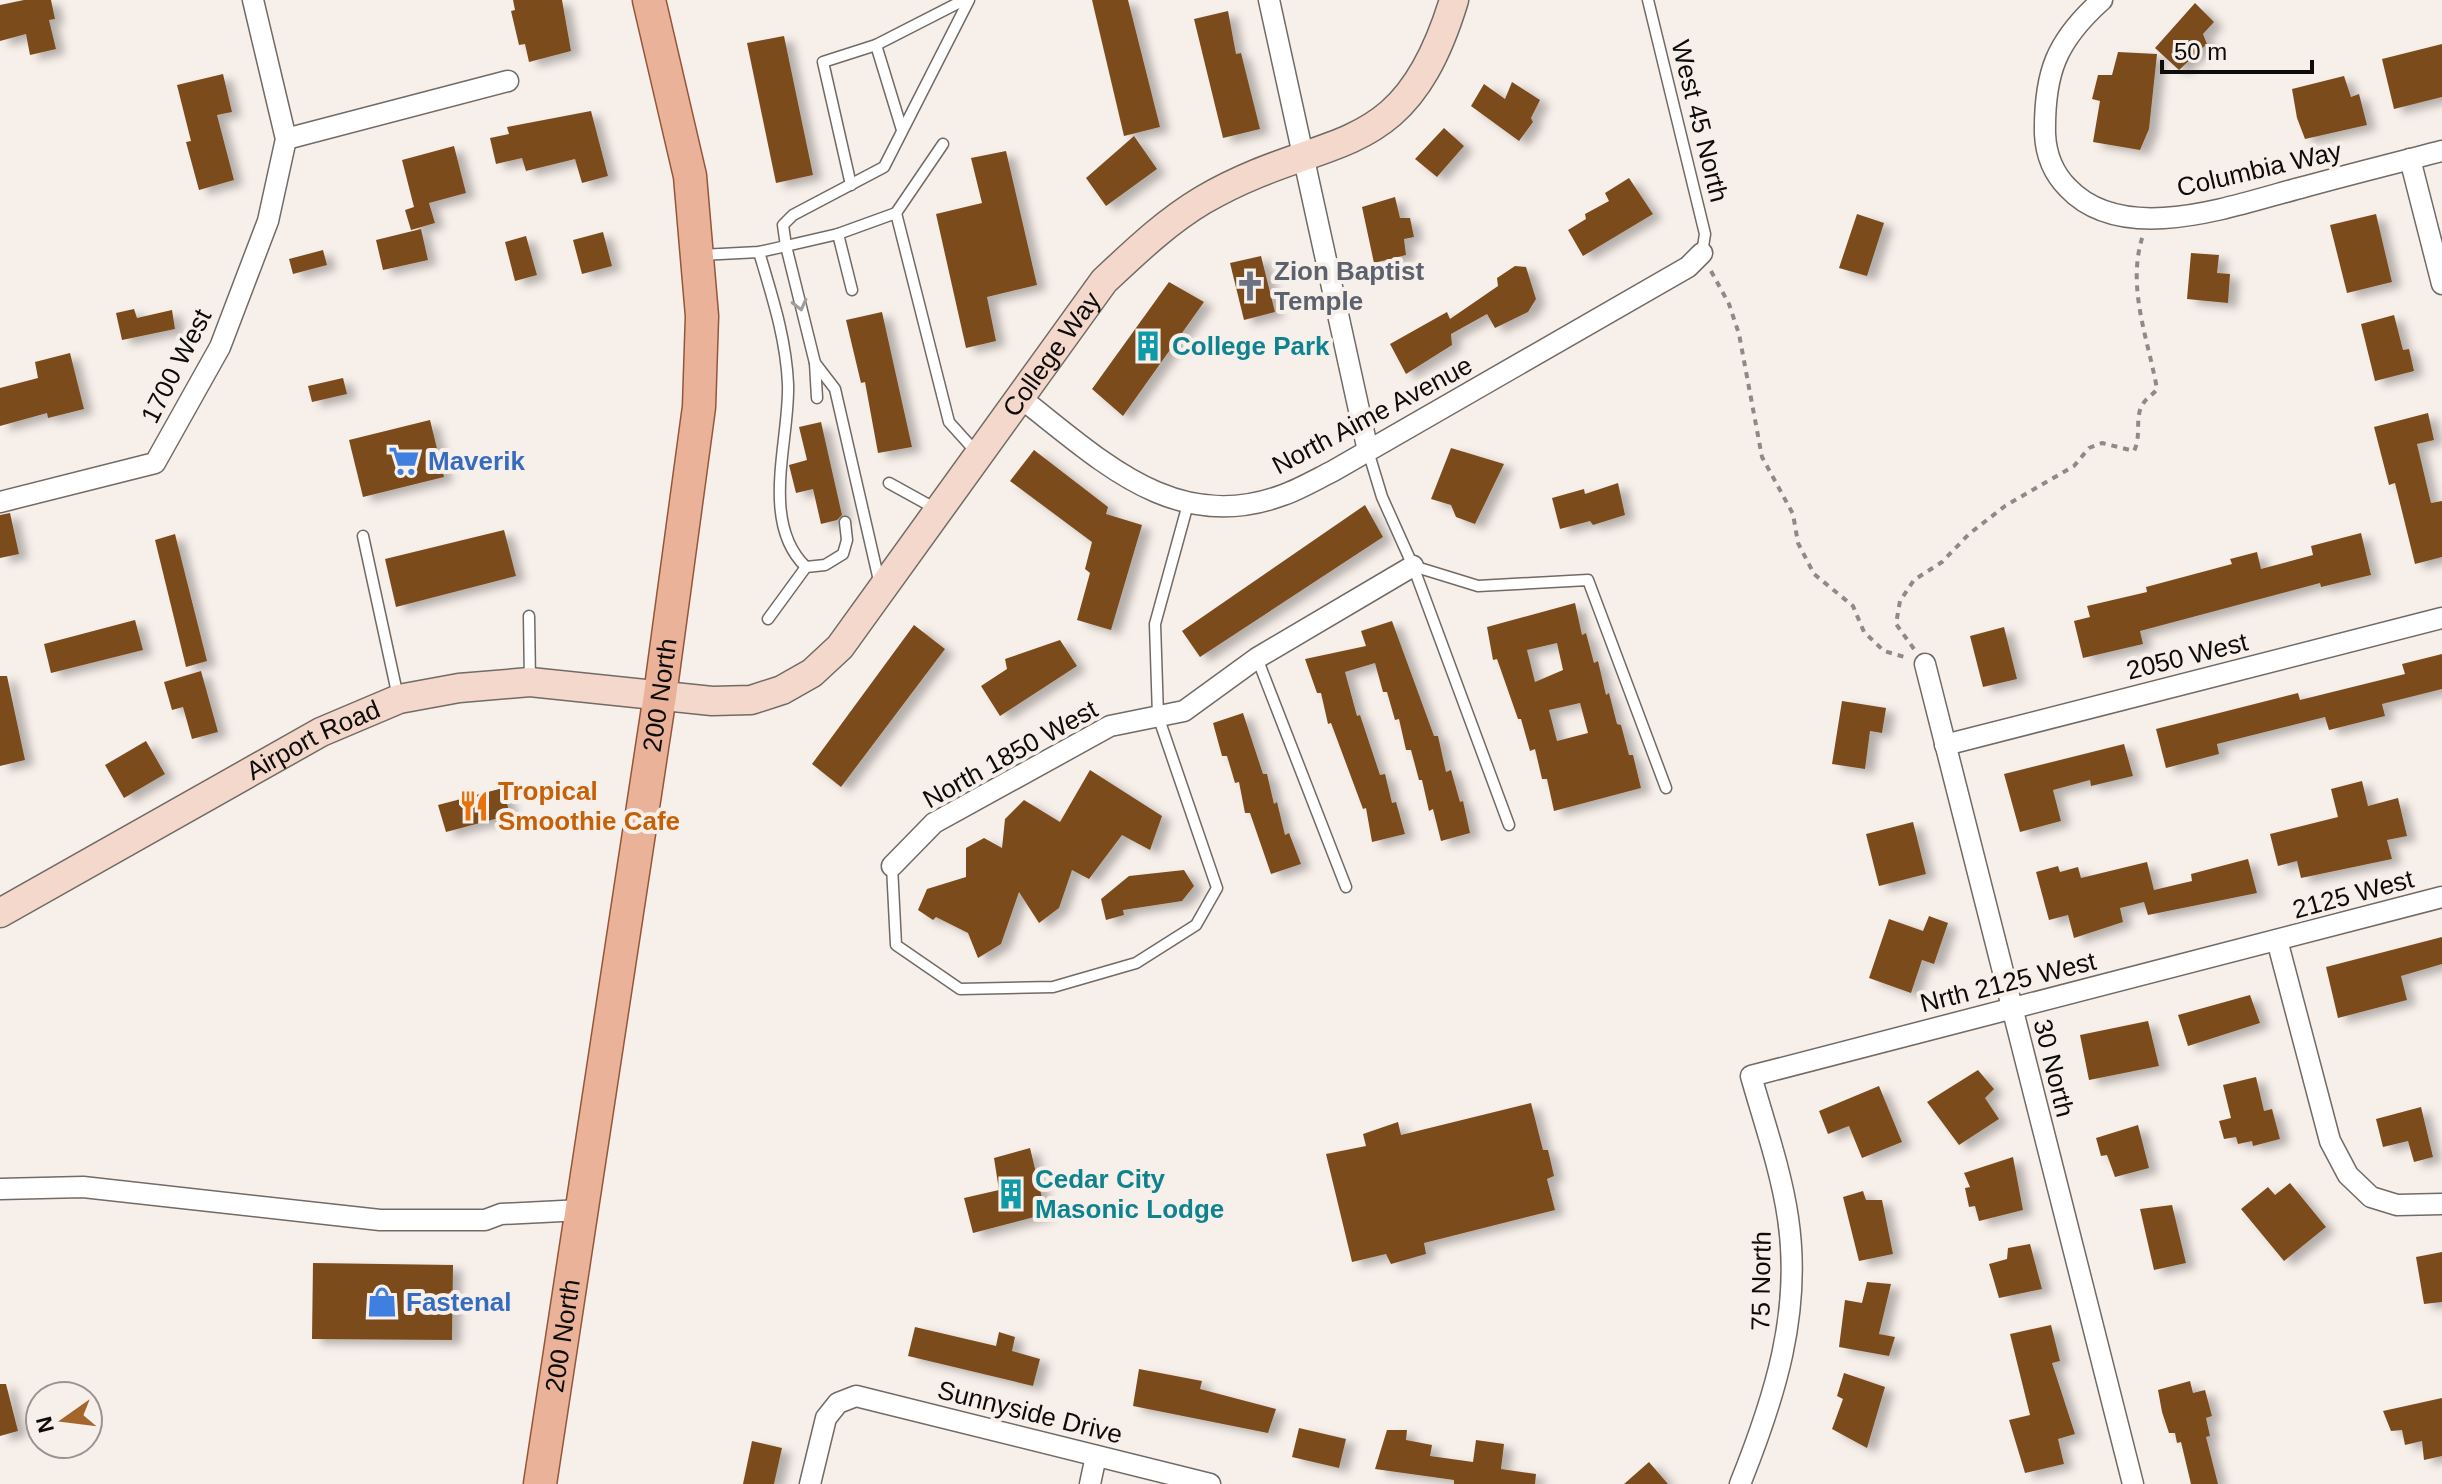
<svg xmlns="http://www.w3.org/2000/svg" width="2442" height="1484" font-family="Helvetica,sans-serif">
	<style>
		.building { fill: #7b4c1d; fill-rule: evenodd; filter: url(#shadow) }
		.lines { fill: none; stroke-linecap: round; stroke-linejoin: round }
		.lane-casing { stroke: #716a65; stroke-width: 13 }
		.street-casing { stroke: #716a65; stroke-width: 23 }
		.secondary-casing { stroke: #716a65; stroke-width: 31 }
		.primary-casing { stroke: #93563b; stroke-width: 35 }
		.path { stroke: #8f8a86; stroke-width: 4; stroke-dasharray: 6 6; stroke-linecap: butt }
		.lane { stroke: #fff; stroke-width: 10 }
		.street { stroke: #fff; stroke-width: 20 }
		.secondary { stroke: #f4d8cc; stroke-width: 28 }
		.primary { stroke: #e9b299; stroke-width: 32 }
		.oneway { stroke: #9f9e9d }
		.labels { text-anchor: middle; stroke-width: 8; stroke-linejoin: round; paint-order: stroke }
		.street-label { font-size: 26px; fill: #0e0c0a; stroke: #f7efea }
		.worship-label { font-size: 26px; font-weight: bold; fill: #5b616d; stroke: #f7efea; text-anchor: start }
		.culture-label { font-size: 26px; font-weight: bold; fill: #0d838f; stroke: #f7efea; text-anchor: start }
		.shop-label { font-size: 26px; font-weight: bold; fill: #366cbe; stroke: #f7efea; text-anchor: start }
		.food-label { font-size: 26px; font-weight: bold; fill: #c56008; stroke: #f7efea; text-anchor: start }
	</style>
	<defs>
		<filter id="shadow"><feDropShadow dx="9" dy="5" stdDeviation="4" flood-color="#0004"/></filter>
	</defs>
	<rect width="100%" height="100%" fill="#f7efea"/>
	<g class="building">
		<path d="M24 0H51L55 19 49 20 56 49 30 55 26 34 0 41V5Z"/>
		<path d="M513 0H562L571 51 529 62 525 44 519 45 511 11 515 10Z"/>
		<path d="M1092 0H1128L1160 127 1124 136Z"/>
		<path d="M2195 3 2214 22 2203 34 2207 44 2179 70 2155 48Z"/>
		<path d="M1228 11 1236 54 1241 53 1260 129 1223 138 1194 19Z"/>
		<path d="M784 36 813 175 776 183 747 43Z"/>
		<path d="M2442 44V97L2394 109 2382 59Z"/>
		<path d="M2118 52 2157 54 2149 129 2140 150 2093 142 2100 101 2092 99 2098 75H2112Z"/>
		<path d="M223 74 232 112 217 115 234 180 199 190 186 142 191 141 177 85Z"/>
		<path d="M2344 76 2351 97 2359 94 2367 125 2305 139 2297 118 2292 89Z"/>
		<path d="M1512 82 1540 100 1531 118 1533 122 1519 141 1471 106 1484 84 1505 99Z"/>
		<path d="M591 111 608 176 582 183 575 159 526 171 522 158 496 164 490 138 509 134 507 127Z"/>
		<path d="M1444 128 1464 146 1437 177 1415 159Z"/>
		<path d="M1134 136 1157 169 1106 206 1086 178Z"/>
		<path d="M454 146 466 193 429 203 435 223 411 230 405 210 414 207 402 160Z"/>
		<path d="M1006 151 1037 285 987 297 996 341 966 348 936 214 982 203 971 158Z"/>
		<path d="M1629 178 1653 214 1583 256 1568 230 1586 219 1585 214 1609 201 1605 193Z"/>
		<path d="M1395 197 1400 218H1410L1414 237 1404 239 1406 255 1374 263 1362 207Z"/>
		<path d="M1857 214 1884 223 1867 276 1839 268Z"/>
		<path d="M2376 214 2392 282 2347 293 2330 225Z"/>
		<path d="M421 229 428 260 383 270 376 240Z"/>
		<path d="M603 232 612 266 582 274 573 240Z"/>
		<path d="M526 236 537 275 515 281 505 242Z"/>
		<path d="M323 250 327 265 293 274 289 259Z"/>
		<path d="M2191 253 2219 255 2217 273 2230 274 2228 303 2187 299Z"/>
		<path d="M1261 256 1275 312 1244 320 1230 263Z"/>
		<path d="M1515 266 1526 267 1536 299 1528 312 1495 328 1487 314 1451 334 1452 345 1406 374 1390 344 1447 312 1450 319 1498 286 1497 278Z"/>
		<path d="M1169 282 1204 302 1123 416 1092 389Z"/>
		<path d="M134 309 137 318 172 310 175 329 122 340 116 313Z"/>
		<path d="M882 312 912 447 878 453 865 382 861 383 846 320Z"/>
		<path d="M2394 315 2403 350 2409 349 2414 371 2375 381 2361 324Z"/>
		<path d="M70 353 84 409 48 418 47 413 0 426V388L38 378 35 362Z"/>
		<path d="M343 378 347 394 312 402 308 386Z"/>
		<path d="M2428 413 2434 440 2417 444 2431 503 2442 501V557L2415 564 2395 483 2389 485 2374 427Z"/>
		<path d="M430 420 444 477 363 497 349 440Z"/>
		<path d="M821 422 842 515 837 520 821 524 813 489 796 493 789 465 807 460 799 427Z"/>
		<path d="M1451 448 1504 464 1475 524 1456 517 1451 505 1431 499Z"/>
		<path d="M1034 450 1108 507 1106 514 1142 525 1111 630 1077 620 1090 573 1085 569 1092 542 1010 481Z"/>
		<path d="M1618 483 1625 515 1593 525 1590 521 1560 529 1552 498 1584 489 1585 494Z"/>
		<path d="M1365 505 1383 537 1200 657 1182 631Z"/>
		<path d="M10 513 19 554 0 558V515Z"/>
		<path d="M504 530 516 576 396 607 385 559Z"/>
		<path d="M2361 533 2371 575 2321 587 2320 583 2140 631 2143 644 2083 658 2074 621 2090 617 2087 606 2147 592 2146 587 2232 564 2230 559 2257 552 2261 569 2313 555 2311 546Z"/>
		<path d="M175 534 207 661 186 667 155 540Z"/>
		<path d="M1575 603 1582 635 1586 633 1594 663 1598 661 1606 695 1609 693 1617 724 1621 725 1629 755H1633L1641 788 1554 811 1547 779H1542L1535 749 1530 751 1521 719H1518L1497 659 1493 660 1487 627ZM1557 643 1563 670 1535 682 1527 650ZM1580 703 1588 733 1557 741 1549 710Z"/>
		<path d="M135 620 143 650 51 673 44 644Z"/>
		<path d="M1392 621 1434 736H1438L1446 772 1451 770 1460 802 1463 801 1470 833 1441 841 1433 809 1429 811 1422 780H1419L1411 750H1406L1399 719 1395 720 1387 692H1383L1375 663 1345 672 1357 716 1360 715 1380 775 1385 774 1392 803 1396 802 1405 834 1372 842 1366 808 1363 809 1331 723 1328 724 1321 693H1317L1305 659 1366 646 1361 631Z"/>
		<path d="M914 625 945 649 841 787 812 764Z"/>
		<path d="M2004 627 2017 679 1983 687 1970 636Z"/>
		<path d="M1060 640 1077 666 1000 716 981 686 1007 669 1005 659Z"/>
		<path d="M2442 654V689L2382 704 2385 716 2329 730 2325 717 2217 744 2219 754 2166 768 2156 729 2298 693 2300 700 2405 674 2402 664Z"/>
		<path d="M201 671 218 732 192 739 183 707 172 710 164 682Z"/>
		<path d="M0 676H7L25 760 0 766Z"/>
		<path d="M1842 701 1886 708 1882 733 1870 731 1865 769 1832 764Z"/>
		<path d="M1243 713 1263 774H1267L1274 804 1277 802 1285 835 1289 833 1301 864 1271 874 1250 813H1245L1239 782 1235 783 1227 756H1222L1213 723Z"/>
		<path d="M146 741 165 774 124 798 105 765Z"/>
		<path d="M2124 744 2133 776 2091 786 2090 780 2053 790 2061 821 2020 832 2004 774Z"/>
		<path d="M1090 770 1162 816 1150 850 1122 835 1089 879 1072 870 1059 908 1039 923 1019 892 1001 944 978 958 968 933 936 917 933 920 918 910 927 889 966 877V848L984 838 1002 848 1005 819 1024 800 1060 822Z"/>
		<path d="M2362 781 2368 806 2398 798 2407 836 2387 840 2392 859 2301 878 2297 861 2278 866 2270 834 2338 817 2331 789Z"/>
		<path d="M503 788 510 815 446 832 438 805Z"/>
		<path d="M1913 822 1926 874 1879 886 1866 834Z"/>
		<path d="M2248 859 2257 893 2148 915 2144 902 2120 908 2123 922 2074 938 2068 915 2049 920 2036 872 2058 866 2060 872 2078 867 2081 878 2147 862 2154 890 2192 881 2191 874Z"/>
		<path d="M1184 870 1194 886 1182 901 1123 910 1124 915 1106 920 1101 899 1129 876Z"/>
		<path d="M1929 916 1948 923 1934 964 1922 960 1911 993 1869 978 1889 919 1923 931Z"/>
		<path d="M2442 937V964L2401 976 2407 1000 2338 1018 2326 967Z"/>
		<path d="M2250 995 2260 1023 2188 1046 2178 1015Z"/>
		<path d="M2148 1021 2159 1066 2089 1080 2080 1035Z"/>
		<path d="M1978 1070 1994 1089 1985 1098 1999 1119 1959 1145 1927 1102Z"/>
		<path d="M2256 1077 2264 1111 2272 1109 2280 1139 2253 1146 2252 1141 2238 1144 2236 1137 2224 1139 2219 1121 2231 1118 2223 1085Z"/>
		<path d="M1879 1086 1902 1142 1862 1158 1849 1126 1828 1134 1819 1111Z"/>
		<path d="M1531 1103 1543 1150H1548L1554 1176 1547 1179 1555 1210 1424 1243 1426 1254 1391 1264 1386 1254 1352 1262 1326 1154 1366 1146 1363 1134 1398 1122 1401 1135Z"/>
		<path d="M2421 1107 2433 1157 2414 1162 2408 1141 2383 1147 2376 1119Z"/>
		<path d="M2138 1125 2149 1168 2115 1177 2107 1155 2101 1156 2096 1138Z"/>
		<path d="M1030 1148 1046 1214 973 1233 964 1198 999 1190 994 1158Z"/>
		<path d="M2013 1157 2023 1210 1979 1221 1975 1206 1969 1207 1965 1188 1970 1187 1964 1173Z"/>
		<path d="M2290 1183 2326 1227 2284 1261 2241 1209 2268 1187 2275 1195Z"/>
		<path d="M1863 1191 1866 1200H1882L1893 1254 1859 1261 1843 1197Z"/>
		<path d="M2172 1205 2186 1263 2154 1270 2140 1209Z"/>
		<path d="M2030 1244 2042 1289 1999 1298 1989 1264 2007 1259 2008 1248Z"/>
		<path d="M2442 1252V1302L2424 1304 2416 1257Z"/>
		<path d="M313 1263 453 1265 452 1340 312 1339Z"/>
		<path d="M1867 1282 1891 1284 1879 1334 1895 1337 1889 1356 1839 1347 1845 1300 1862 1303Z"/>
		<path d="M2051 1325 2060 1361 2052 1363 2075 1434 2058 1439 2064 1464 2025 1473 2009 1420 2030 1415 2010 1334Z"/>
		<path d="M915 1327 996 1346 999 1332 1015 1337 1012 1351 1040 1359 1033 1386 908 1356Z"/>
		<path d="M1139 1369 1202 1381 1200 1389 1276 1409 1268 1433 1133 1406Z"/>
		<path d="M1844 1373 1885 1387 1867 1448 1832 1429 1843 1399 1837 1396Z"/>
		<path d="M2190 1381 2193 1393 2205 1390 2212 1416 2206 1418 2210 1436 2206 1437 2218 1484H2191L2181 1442 2177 1443 2175 1433H2169L2162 1412 2158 1390Z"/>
		<path d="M0 1384H6L18 1431 0 1436Z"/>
		<path d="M2442 1398V1456L2424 1460 2422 1441 2405 1445 2402 1430 2391 1431 2383 1411Z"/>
		<path d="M1299 1428 1346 1439 1339 1468 1292 1457Z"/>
		<path d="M1387 1430H1407L1406 1440 1432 1445 1430 1456 1473 1462 1476 1440 1504 1444 1501 1469 1536 1474 1535 1484H1454V1480L1375 1469Z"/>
		<path d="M752 1441 782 1448 774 1484H743Z"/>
		<path d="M1649 1462 1668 1484H1624Z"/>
	</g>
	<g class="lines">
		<g class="lane-casing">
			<g id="lane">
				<path d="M1648 0 1705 234 1702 253"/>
				<path d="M876 45 902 130"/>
				<path d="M851 185 823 62 876 45 964 0"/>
				<path d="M896 213 943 144"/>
				<path d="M759 252C772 296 786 338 788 384 790 440 759 522 806 567"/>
				<path d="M701 255 759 252 786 246 783 225 793 215 884 167 969 0"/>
				<path d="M852 290 838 234 896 213 949 422 976 452"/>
				<path d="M815 363 835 389 880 585"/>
				<path d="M817 398 815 363 786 246 838 234"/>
				<path d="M1368 451 1382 497 1413 566 1509 825"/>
				<path d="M889 483 936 509"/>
				<path d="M363 536 398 697"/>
				<path d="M1413 566 1478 586 1588 580 1666 788"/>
				<path d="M529 616 530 682"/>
				<path d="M768 619 806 567 825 565 843 554 847 540 845 522"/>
				<path d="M1257 658 1346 887"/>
				<path d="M892 866 896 945 960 989 1053 987 1136 963 1196 925 1217 888 1158 716 1155 624 1188 504"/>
			</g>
		</g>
		<g class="street-casing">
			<g id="street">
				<path d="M1269 0 1368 451"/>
				<path d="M2102 0C2056 41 2044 73 2045 134 2046 155 2054 174 2068 188 2124 247 2234 205 2300 188 2347 175 2395 163 2442 151"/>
				<path d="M286 139 508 81"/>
				<path d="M2410 159 2442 284"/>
				<path d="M1018 396C1099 458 1173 536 1283 495 1300 489 1317 479 1333 471L1688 267 1702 253"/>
				<path d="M0 502 155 463 220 347 268 221 286 139 253 0"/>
				<path d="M1925 664 2133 1484"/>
				<path d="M1945 745 2442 618"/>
				<path d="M892 866 934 823 1110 726 1184 711 1257 658 1413 566"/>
				<path d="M2277 940 2330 1141 2348 1175 2371 1197 2397 1205 2442 1204"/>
				<path d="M0 1189 83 1187 380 1220H485L501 1214 582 1210"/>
				<path d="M810 1484 826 1418 838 1403 856 1396 1210 1484"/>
				<path d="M1090 1484 1096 1456"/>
				<path d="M1740 1484C1775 1397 1802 1312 1788 1218 1781 1170 1764 1122 1751 1076L2442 897"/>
			</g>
		</g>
		<g class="secondary-casing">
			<g id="secondary">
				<path id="s1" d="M0 913 321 732 399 699 459 688 530 682 712 701 751 700 782 690 812 673 840 647 1104 281C1135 252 1166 222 1203 200 1327 128 1403 168 1454 0"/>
			</g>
		</g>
		<g class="primary-casing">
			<g id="primary">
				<path id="s2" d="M540 1484 660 695 699 407 702 316 690 176 649 0"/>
			</g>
		</g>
		<g class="path">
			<path d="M1711 271 1729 304 1739 334 1762 457 1793 514 1798 543 1814 574 1853 606 1864 632 1884 651 1908 658"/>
			<path d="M1914 649 1896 624 1900 601 1914 580 1942 562 1969 534 2005 506 2074 466 2089 448 2102 443 2134 451C2142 435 2134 417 2143 404 2146 398 2153 395 2157 389 2148 338 2126 287 2143 235"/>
		</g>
		<use href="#lane" class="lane"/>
		<use href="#street" class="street"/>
		<use href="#secondary" class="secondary"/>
		<use href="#primary" class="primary"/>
	</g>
	<defs><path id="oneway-chevron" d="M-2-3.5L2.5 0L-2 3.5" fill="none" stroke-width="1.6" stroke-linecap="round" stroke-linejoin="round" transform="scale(2)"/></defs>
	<use class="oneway" href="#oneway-chevron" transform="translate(800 305) rotate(76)"/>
	<defs>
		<g id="church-bare" transform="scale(2.4)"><path d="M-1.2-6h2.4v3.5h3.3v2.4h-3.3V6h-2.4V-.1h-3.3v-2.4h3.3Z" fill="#6b7280" stroke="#f7efea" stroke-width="2.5" paint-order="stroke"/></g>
		<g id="building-bare" transform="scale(2.4)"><path d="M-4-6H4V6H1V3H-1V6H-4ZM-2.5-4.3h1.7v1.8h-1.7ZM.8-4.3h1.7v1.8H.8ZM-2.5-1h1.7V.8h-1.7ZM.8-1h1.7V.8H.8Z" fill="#0f9aa8" stroke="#f7efea" stroke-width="2.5" paint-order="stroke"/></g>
		<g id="supermarket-bare" transform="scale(2.4)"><path d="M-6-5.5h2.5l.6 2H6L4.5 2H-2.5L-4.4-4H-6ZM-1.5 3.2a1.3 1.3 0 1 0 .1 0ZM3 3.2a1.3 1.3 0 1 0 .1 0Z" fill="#3f7fe0" stroke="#f7efea" stroke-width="2.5" paint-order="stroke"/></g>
		<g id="restaurant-bare" transform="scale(2.4)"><path d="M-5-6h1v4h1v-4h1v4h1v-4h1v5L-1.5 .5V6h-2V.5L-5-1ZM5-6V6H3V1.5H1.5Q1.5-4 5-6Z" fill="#e8710a" stroke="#f7efea" stroke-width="2.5" paint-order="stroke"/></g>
		<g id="shop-bare" transform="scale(2.4)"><path d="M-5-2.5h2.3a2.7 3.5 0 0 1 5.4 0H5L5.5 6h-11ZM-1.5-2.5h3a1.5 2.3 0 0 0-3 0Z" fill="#3f7fe0" stroke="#f7efea" stroke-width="2.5" paint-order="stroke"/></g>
	</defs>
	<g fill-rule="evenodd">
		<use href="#church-bare" x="1250" y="286"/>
		<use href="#building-bare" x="1148" y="346"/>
		<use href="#supermarket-bare" x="404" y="461"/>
		<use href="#restaurant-bare" x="474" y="806"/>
		<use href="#building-bare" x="1011" y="1194"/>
		<use href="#shop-bare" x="382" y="1302"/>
	</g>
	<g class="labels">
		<g class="street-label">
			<text transform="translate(1700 121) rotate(76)" y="9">West 45 North</text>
			<text transform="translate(2259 169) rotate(-13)" y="9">Columbia Way</text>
			<text dy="9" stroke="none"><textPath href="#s1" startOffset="1274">College Way</textPath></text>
			<text transform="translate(176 366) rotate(-63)" y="9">1700 West</text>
			<text transform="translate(1372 415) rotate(-28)" y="9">North Aime Avenue</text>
			<text transform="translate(2187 656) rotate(-14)" y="9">2050 West</text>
			<text dy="9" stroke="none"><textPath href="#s2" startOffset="798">200 North</textPath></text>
			<text dy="9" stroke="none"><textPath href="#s1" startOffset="358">Airport Road</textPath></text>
			<text transform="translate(1010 754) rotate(-29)" y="9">North 1850 West</text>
			<text transform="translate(2353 894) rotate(-15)" y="9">2125 West</text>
			<text transform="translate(2008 982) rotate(-14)" y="9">Nrth 2125 West</text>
			<text transform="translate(2054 1068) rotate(76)" y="9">30 North</text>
			<text transform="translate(1761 1281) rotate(-89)" y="9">75 North</text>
			<text dy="9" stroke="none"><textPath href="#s2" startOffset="150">200 North</textPath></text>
			<text transform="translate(1030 1412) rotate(14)" y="9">Sunnyside Drive</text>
		</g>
		<g class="worship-label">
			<text x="1274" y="280">Zion Baptist<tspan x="1274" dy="30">Temple</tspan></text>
		</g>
		<g class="culture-label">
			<text x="1172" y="355">College Park</text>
			<text x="1035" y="1188">Cedar City<tspan x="1035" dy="30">Masonic Lodge</tspan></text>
		</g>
		<g class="shop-label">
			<text x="428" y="470">Maverik</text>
			<text x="406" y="1311">Fastenal</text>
		</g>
		<g class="food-label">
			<text x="498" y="800">Tropical<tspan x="498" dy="30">Smoothie Cafe</tspan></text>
		</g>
	</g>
	<g transform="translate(64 1420) rotate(256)"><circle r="38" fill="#f7efea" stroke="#9a9490" stroke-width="2"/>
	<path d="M0-6L14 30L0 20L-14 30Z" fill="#a4662b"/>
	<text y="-12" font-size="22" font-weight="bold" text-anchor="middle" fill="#0e0c0a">N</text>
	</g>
	<path d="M2162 60v12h150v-12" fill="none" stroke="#0e0c0a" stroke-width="4"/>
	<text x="2174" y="60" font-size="24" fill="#0e0c0a" stroke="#f7efea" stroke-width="6" paint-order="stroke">50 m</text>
</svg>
